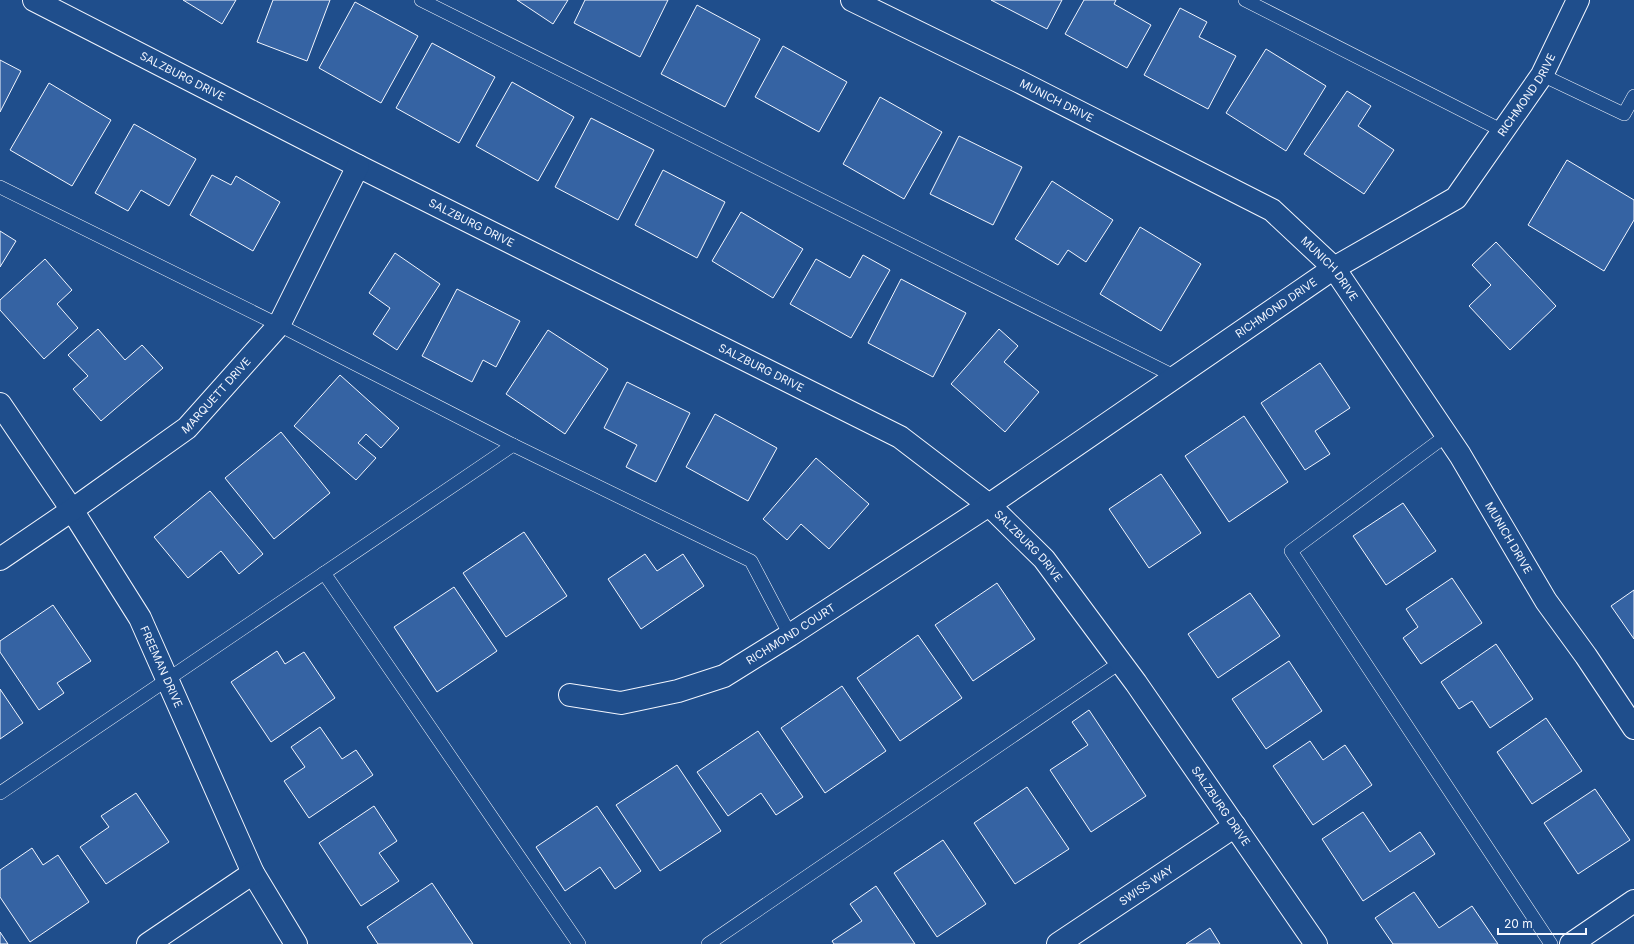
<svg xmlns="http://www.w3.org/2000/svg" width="1634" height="944" font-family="Inter,sans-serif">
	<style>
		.building { fill: #3563a3; stroke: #f2f6ff }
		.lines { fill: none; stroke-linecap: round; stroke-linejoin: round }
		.lane-casing { stroke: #f2f6ff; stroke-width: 14 }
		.street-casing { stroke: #f2f6ff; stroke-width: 24 }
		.lane { stroke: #1f4e8c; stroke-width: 13 }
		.street { stroke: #1f4e8c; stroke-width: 22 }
		.labels { text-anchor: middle; stroke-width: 3; stroke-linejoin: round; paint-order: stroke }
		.street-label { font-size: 11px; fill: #f2f6ff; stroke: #1f4e8c }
	</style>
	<rect width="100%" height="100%" fill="#1f4e8c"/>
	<g class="building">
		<path d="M183 0H236L222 24Z"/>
		<path d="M273 0H330L307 61 257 42Z"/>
		<path d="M517 0H568L553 24Z"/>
		<path d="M585 0H668L640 57 574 23Z"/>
		<path d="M991 0H1062L1047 29Z"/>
		<path d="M1084 0H1116L1114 4 1151 25 1127 68 1065 34Z"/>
		<path d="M355 2 418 36 381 103 319 68Z"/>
		<path d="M697 5 760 39 725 107 661 74Z"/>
		<path d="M1180 8 1207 22 1199 37 1236 56 1208 109 1144 75Z"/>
		<path d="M432 43 495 77 459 143 396 108Z"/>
		<path d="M783 46 847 82 819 132 755 97Z"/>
		<path d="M1266 49 1326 86 1286 151 1226 113Z"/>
		<path d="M0 60 21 71 0 112Z"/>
		<path d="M512 82 574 117 538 181 476 146Z"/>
		<path d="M49 83 111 120 72 186 10 150Z"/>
		<path d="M1347 91 1371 106 1358 126 1394 150 1364 194 1304 154Z"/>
		<path d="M880 97 942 132 904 199 843 164Z"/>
		<path d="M591 118 654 150 618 220 555 187Z"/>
		<path d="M134 124 196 159 169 206 141 190 128 211 95 193Z"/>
		<path d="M959 136 1022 167 993 225 930 194Z"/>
		<path d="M1567 160 1634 200V220L1604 271 1528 225Z"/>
		<path d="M663 170 725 202 697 258 635 225Z"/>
		<path d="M212 175 231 185 236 176 280 202 253 251 190 215Z"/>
		<path d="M1052 181 1113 220 1086 262 1068 250 1058 265 1015 239Z"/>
		<path d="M741 212 803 249 773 298 712 261Z"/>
		<path d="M1140 227 1201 264 1161 331 1100 294Z"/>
		<path d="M0 231 16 241 0 267Z"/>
		<path d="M1496 242 1556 306 1510 350 1469 306 1491 285 1472 265Z"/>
		<path d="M395 253 440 284 397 350 373 334 390 308 369 293Z"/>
		<path d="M863 255 890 270 851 338 790 304 816 259 850 278Z"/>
		<path d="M45 259 72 290 57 304 78 328 44 359 0 310V300Z"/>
		<path d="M901 279 966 313 933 377 868 343Z"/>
		<path d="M457 289 520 321 496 367 483 360 472 382 422 356Z"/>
		<path d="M98 329 125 360 142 345 163 368 101 421 73 389 88 376 68 355Z"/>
		<path d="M999 329 1018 346 1004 362 1039 392 1005 432 951 384Z"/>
		<path d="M548 330 608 369 565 434 506 394Z"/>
		<path d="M1320 363 1350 408 1315 431 1330 454 1305 470 1261 403Z"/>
		<path d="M340 375 399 428 381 448 366 434 358 443 376 458 356 480 294 426Z"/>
		<path d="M627 382 690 413 656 482 626 467 637 445 604 428Z"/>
		<path d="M715 414 777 448 748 501 686 467Z"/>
		<path d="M1244 416 1288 482 1229 522 1185 456Z"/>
		<path d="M281 432 330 493 274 539 225 478Z"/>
		<path d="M816 458 869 504 829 549 801 524 787 540 763 519Z"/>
		<path d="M1161 474 1201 533 1149 568 1109 509Z"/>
		<path d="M210 491 263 554 239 574 221 551 188 578 154 537Z"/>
		<path d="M1403 503 1436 551 1386 585 1353 536Z"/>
		<path d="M524 532 567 596 506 637 463 573Z"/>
		<path d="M645 554 657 571 683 554 704 586 641 629 608 579Z"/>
		<path d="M1452 578 1482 623 1421 664 1403 638 1418 627 1406 609Z"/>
		<path d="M997 583 1035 639 973 681 935 625Z"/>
		<path d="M454 587 497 651 437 692 394 627Z"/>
		<path d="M1634 590V639L1611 606Z"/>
		<path d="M1250 593 1280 636 1218 678 1188 634Z"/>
		<path d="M53 605 91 661 57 683 64 693 39 710 0 652V641Z"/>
		<path d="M918 635 962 698 900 741 857 678Z"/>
		<path d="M1496 644 1533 699 1490 728 1472 701 1459 709 1441 682Z"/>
		<path d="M277 651 285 664 304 652 335 698 271 742 231 682Z"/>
		<path d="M1289 661 1322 711 1266 749 1232 699Z"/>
		<path d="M842 686 886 751 825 793 781 728Z"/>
		<path d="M0 689 23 723 0 739Z"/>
		<path d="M1089 710 1146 796 1091 832 1050 770 1088 745 1072 722Z"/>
		<path d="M1546 718 1582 771 1532 804 1497 752Z"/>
		<path d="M320 727 342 759 356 750 373 775 309 818 284 781 305 767 291 747Z"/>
		<path d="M758 731 803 797 776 815 761 793 728 816 697 772Z"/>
		<path d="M1310 741 1323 760 1345 745 1372 785 1313 825 1273 766Z"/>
		<path d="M677 765 721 831 660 871 616 805Z"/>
		<path d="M1027 787 1069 849 1015 884 974 823Z"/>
		<path d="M1595 789 1630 840 1578 874 1544 823Z"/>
		<path d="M136 793 169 842 106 884 80 847 109 827 101 816Z"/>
		<path d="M374 806 397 841 379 853 399 881 361 906 319 843Z"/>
		<path d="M597 806 641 871 615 889 600 867 565 891 536 847Z"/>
		<path d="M1363 812 1390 852 1420 832 1435 854 1363 901 1322 839Z"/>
		<path d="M943 840 986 904 937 937 894 873Z"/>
		<path d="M32 848 43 865 58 855 89 902 30 942 0 897V870Z"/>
		<path d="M432 883 473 944H378L367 927Z"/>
		<path d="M876 886 915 944H834L832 941 862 921 850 904Z"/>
		<path d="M1414 892 1439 928 1472 906 1498 944H1393L1375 918Z"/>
		<path d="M1210 928 1220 944H1186Z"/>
		<path d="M0 932 8 944H0Z"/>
	</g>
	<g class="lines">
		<g class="lane-casing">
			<g id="lane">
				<path d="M421 0 1176 377"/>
				<path d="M1245 0 1503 131"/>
				<path d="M1542 75 1624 114 1634 96"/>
				<path d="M0 187 279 325 513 445 751 561 790 635"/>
				<path d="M1447 435 1291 551 1551 944"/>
				<path d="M324 573 579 944"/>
				<path d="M0 793 513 445"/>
				<path d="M708 944 1121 662"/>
			</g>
		</g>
		<g class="street-casing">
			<g id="street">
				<path id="s1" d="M34 0 358 166 900 437 989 505 1044 559 1136 683 1316 944"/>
				<path id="s2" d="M852 0 1018 81 1272 210 1334 268 1460 455 1546 601 1586 656 1634 728"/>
				<path id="s3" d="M0 404 72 510 140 618 253 873 296 944"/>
				<path id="s4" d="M0 559 72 510 187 428 279 325 358 166"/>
				<path id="s5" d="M570 695 621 703 678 691 724 676 790 635 989 505 1334 268 1456 198 1542 75 1578 0"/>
				<path d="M148 944 253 873"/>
				<path id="s6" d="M1058 944 1235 826"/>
				<path d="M1571 944 1634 901"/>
			</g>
		</g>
		<use href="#lane" class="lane"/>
		<use href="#street" class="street"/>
	</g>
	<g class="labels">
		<g class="street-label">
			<text dy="4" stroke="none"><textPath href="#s1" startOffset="167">SALZBURG DRIVE</textPath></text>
			<text dy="4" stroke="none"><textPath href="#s5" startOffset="1158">RICHMOND DRIVE</textPath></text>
			<text dy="4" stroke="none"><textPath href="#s2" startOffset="228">MUNICH DRIVE</textPath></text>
			<text dy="4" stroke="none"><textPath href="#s1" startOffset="491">SALZBURG DRIVE</textPath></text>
			<text dy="4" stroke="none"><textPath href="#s2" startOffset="552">MUNICH DRIVE</textPath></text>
			<text dy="4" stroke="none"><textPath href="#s5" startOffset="822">RICHMOND DRIVE</textPath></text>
			<text dy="4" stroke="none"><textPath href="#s1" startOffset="815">SALZBURG DRIVE</textPath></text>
			<text dy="4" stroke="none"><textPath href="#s4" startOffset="272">MARQUETT DRIVE</textPath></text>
			<text dy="4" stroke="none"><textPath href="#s2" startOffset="876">MUNICH DRIVE</textPath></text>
			<text dy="4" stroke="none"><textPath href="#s1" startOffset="1139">SALZBURG DRIVE</textPath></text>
			<text dy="4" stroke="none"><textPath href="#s5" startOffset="237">RICHMOND COURT</textPath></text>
			<text dy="4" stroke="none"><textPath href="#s3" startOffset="309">FREEMAN DRIVE</textPath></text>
			<text dy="4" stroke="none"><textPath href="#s1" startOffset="1463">SALZBURG DRIVE</textPath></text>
			<text dy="4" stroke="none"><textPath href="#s6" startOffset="106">SWISS WAY</textPath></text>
		</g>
	</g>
	<path d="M1498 928v6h88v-6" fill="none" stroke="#f2f6ff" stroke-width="2"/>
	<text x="1504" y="928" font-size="12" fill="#f2f6ff" stroke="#1f4e8c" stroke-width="3" paint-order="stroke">20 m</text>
</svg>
